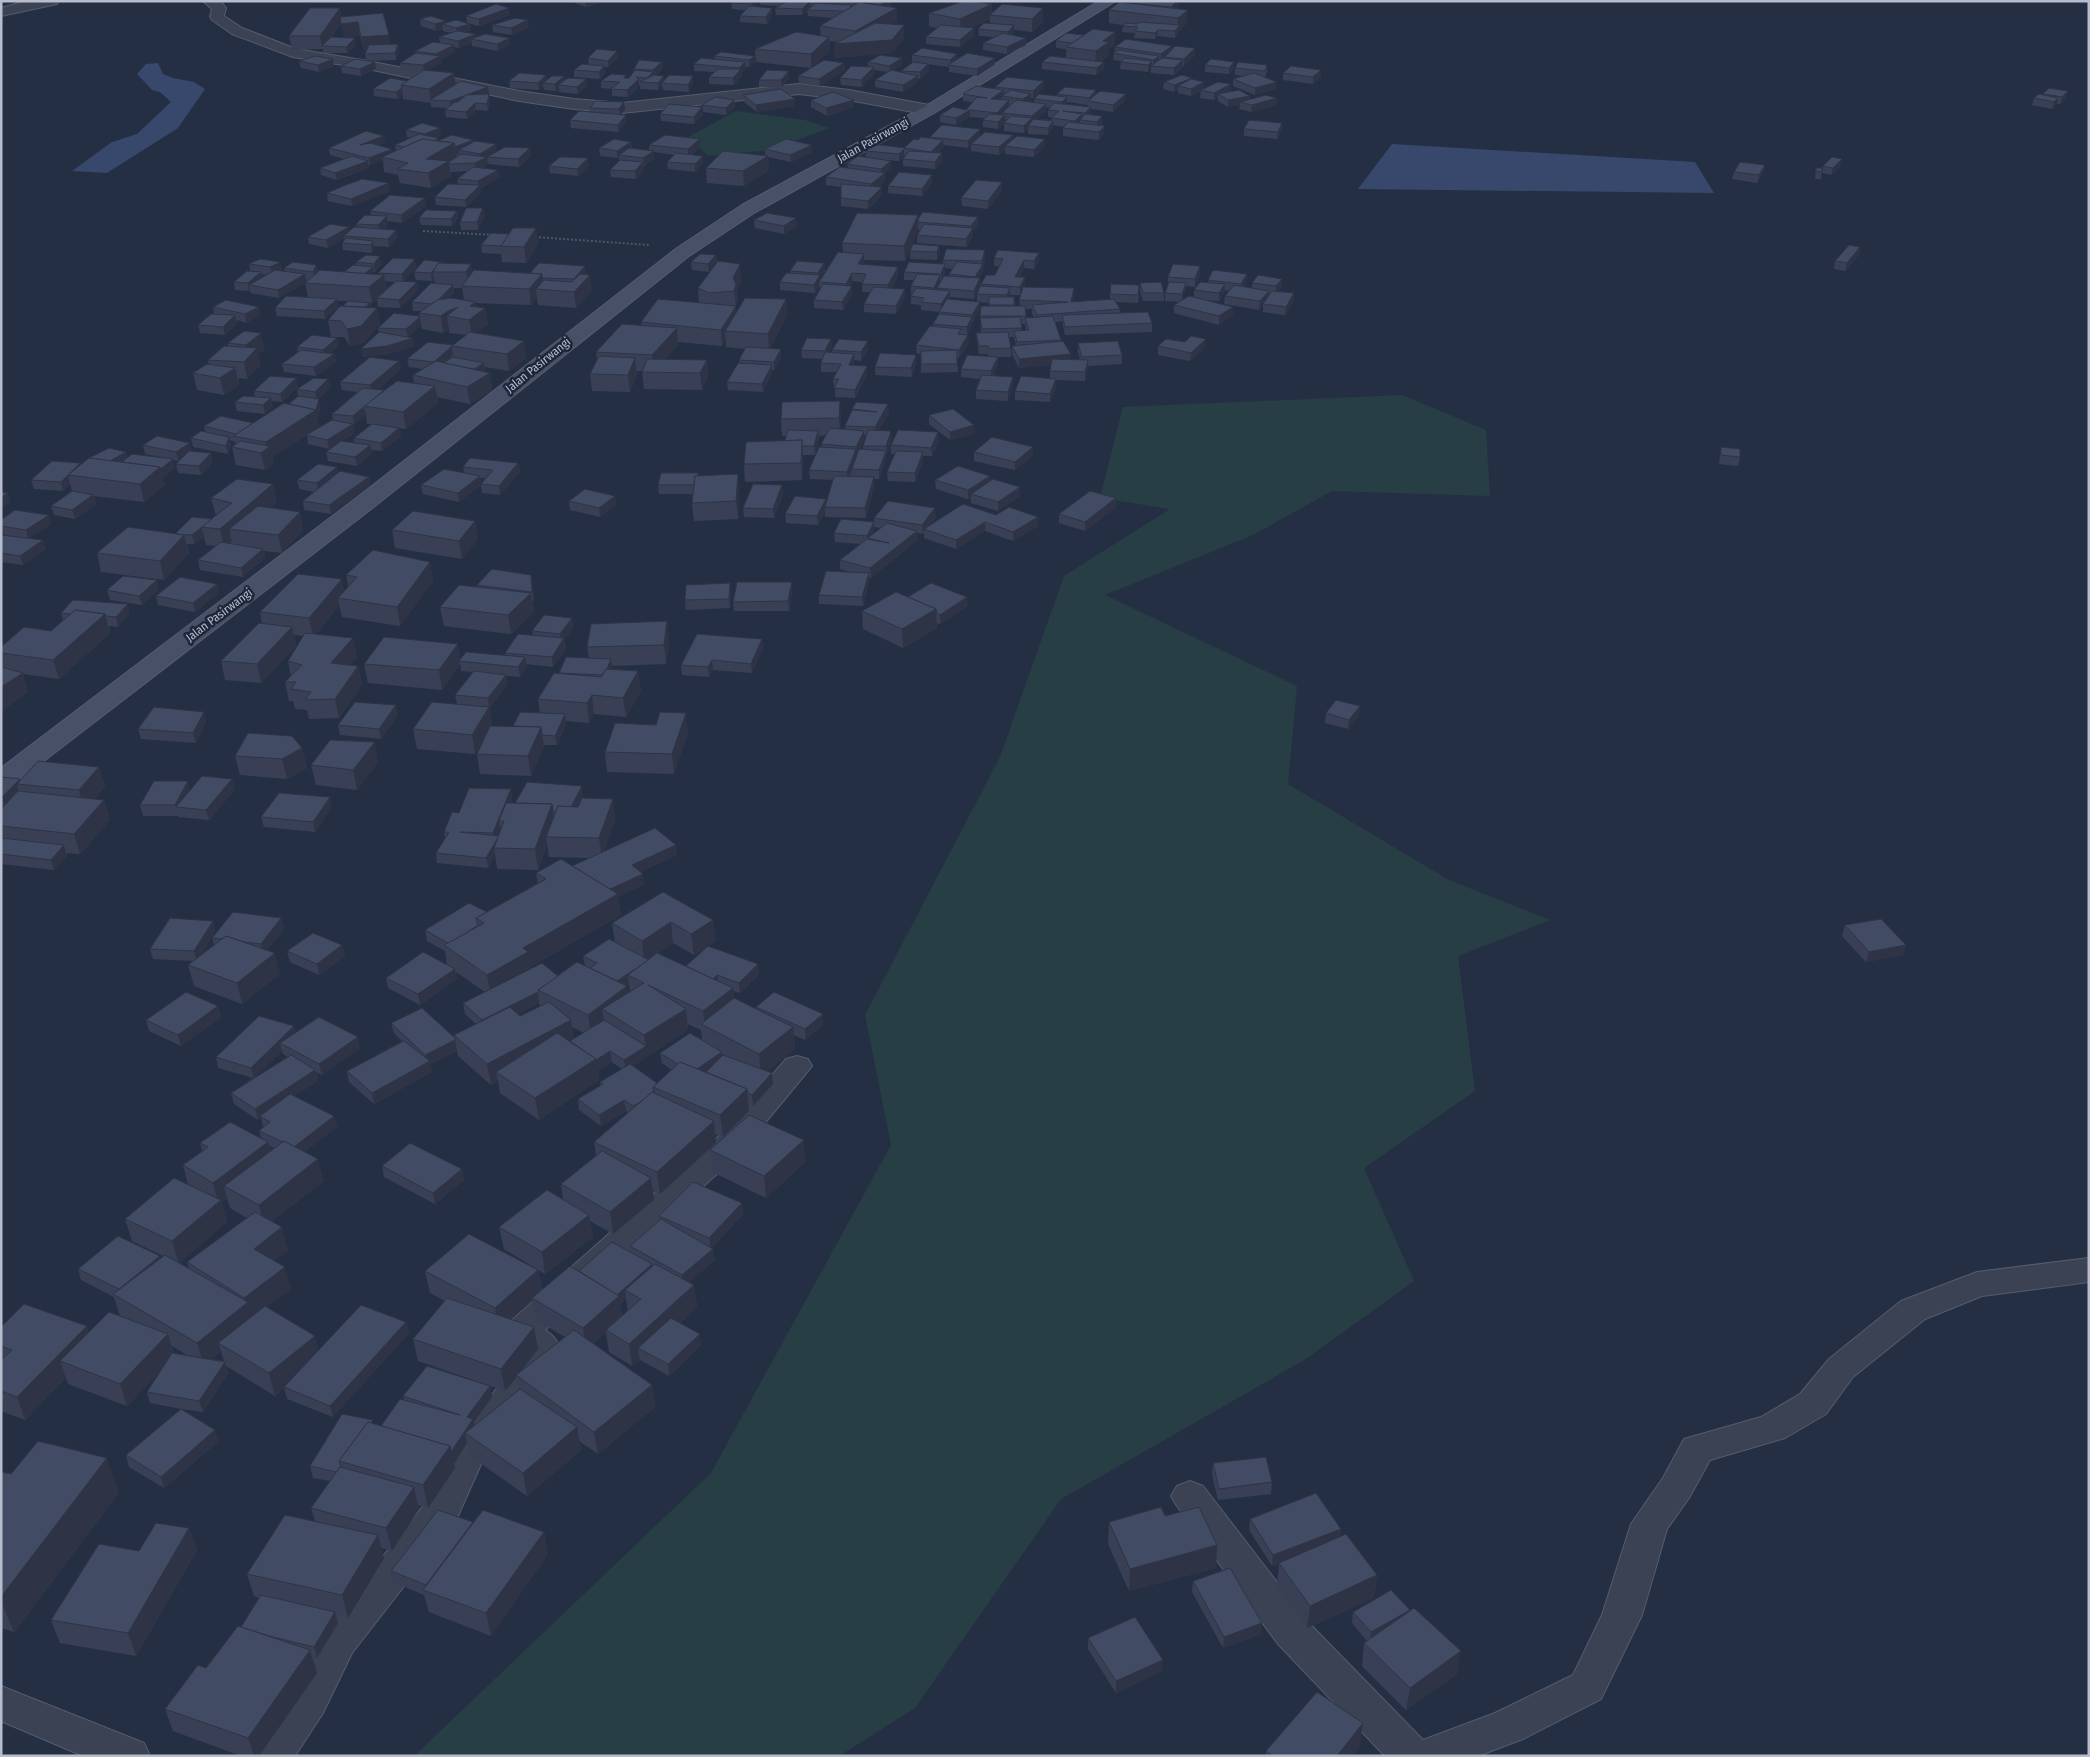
<svg xmlns="http://www.w3.org/2000/svg" width="2090" height="1757" font-family="'Fira Sans Condensed',sans-serif">
	<style>
		.green { fill: #273e45 }
		.water { fill: #38486c }
		.lines { fill: none; stroke-linecap: round; stroke-linejoin: round }
		.street-casing { stroke: #555c6e; stroke-width: 2 }
		.secondary-casing { stroke: #555c6e; stroke-width: 2 }
		.path { stroke: #455b61; stroke-width: 2; stroke-dasharray: 2 2; stroke-linecap: butt }
		.street { fill: #3a4254; fill-rule: evenodd }
		.secondary { fill: #475067; fill-rule: evenodd }
		.wall { fill: #394056; fill-rule: evenodd }
		.shaded-wall { fill: #2e3446 }
		.building { fill: #424b64; stroke: #2e3446 }
		.labels { text-anchor: middle; stroke-width: 5; stroke-linejoin: round; paint-order: stroke }
		.far-street-label { font-size: 12px; fill: #b7bdcd; stroke: #1e2639 }
	</style>
	<rect width="100%" height="100%" fill="#252f44"/>
	<g class="green">
		<path d="M736 111 805 120 829 128 771 150 708 156 688 137Z"/>
		<path d="M1402 395 1486 430 1490 496 1332 491 1253 535 1105 595 1297 686 1288 784 1449 880 1550 920 1458 956 1475 1091 1364 1168 1414 1281 1306 1359 1061 1499 915 1708 839 1756H414L711 1473 891 1145 865 1015 1000 757 1064 576 1170 509 1100 498 1123 407Z"/>
	</g>
	<g class="water">
		<path d="M158 63 163 74 173 78 194 82 205 89 178 128 107 173 72 171 112 142 137 134 171 102 160 92 152 90 137 74 146 64Z"/>
		<path d="M1392 144 1695 162 1714 193 1358 189Z"/>
	</g>
	<g class="lines">
		<g class="street-casing">
			<g id="street">
				<path d="M26 1H59L57 4 1 16V8Z"/>
				<path d="M203 1H220L226 8 224 16 242 28 296 49 368 61 519 91 574 99 622 103 799 84 849 90 929 105 934 107 937 110 934 113 929 115 849 100 799 94 622 113 574 109 519 101 368 69 293 57 232 34 212 20 210 17 212 9Z"/>
				<path d="M797 1056 808 1059 812 1066 741 1152 545 1330C559 1339 563 1349 555 1363L482 1462 457 1518 352 1653 323 1713 295 1756H250L256 1743 295 1689 324 1630 429 1499 453 1445 525 1352 512 1342 507 1333 513 1319 719 1136 786 1059Z"/>
				<path d="M2089 1258V1282L1982 1296 1925 1319 1853 1377 1826 1414 1785 1438 1710 1460 1689 1498 1667 1529 1642 1615 1601 1699 1523 1739 1478 1756H1385L1278 1644 1177 1506 1171 1496 1177 1486 1190 1481 1203 1486 1306 1620 1423 1740 1495 1713 1573 1675 1602 1615 1631 1524 1663 1478 1684 1439 1761 1417 1800 1394 1829 1359 1901 1301 1977 1272Z"/>
				<path d="M1 1686 144 1743 150 1756H83L1 1721Z"/>
			</g>
		</g>
		<g class="secondary-casing">
			<path id="secondary" d="M1099 1H1116L934 113 754 213 689 256 375 506 10 787 1 789V768L359 496 677 248 742 205 924 107Z"/>
		</g>
		<g class="path">
			<path d="M423 231 494 235"/>
			<path d="M535 237 649 245"/>
		</g>
		<use href="#street" class="street"/>
		<use href="#secondary" class="secondary"/>
	</g>
	<g class="wall">
		<path d="M573 1H598V3L586 7 573 2Z"/>
		<path d="M733 1H760L756 7 772 14 767 24 740 22V16L745 10 732 9 731 3Z"/>
		<path d="M760 1H863V3L867 4V3L897 8V21L891 24 904 38 892 53 835 58 834 44 838 42 829 41 830 51 811 68 756 62 755 49 821 36 820 26 834 18 808 16 807 11 802 15H776L775 8 778 6 760 5Z"/>
		<path d="M1129 1H1179V6L1176 9 1187 23 1180 30 1179 32 1175 38 1157 36 1155 39 1134 38 1135 33 1122 32 1123 25 1109 23V10L1127 3Z"/>
		<path d="M992 4V13L1002 4 1043 21 1032 32 1014 30V32L1011 35 1026 38V45L1007 54 983 50V43L994 37 979 36 978 29 990 24V19L970 28 975 35 960 47 926 44V37L937 28 929 26V13Z"/>
		<path d="M340 8 341 16 390 44H398L399 51 396 60 366 61 365 54 366 50H364L360 36 344 37 341 23 330 39 356 45 347 53H323V49L292 50 289 36Z"/>
		<path d="M510 15 479 26 467 23 466 16Z"/>
		<path d="M420 19 446 21V23L471 30 465 32 476 34 477 37 510 44 498 51 472 46V43L459 48 454 47 455 52 440 60 441 63 428 70 455 85 488 87 489 94 487 95 489 94 490 102 488 111 476 110 467 119 446 117 445 110 448 108 431 107V103L403 99V95L398 99 374 96 373 89 407 81 421 72 401 70 400 63 416 54 415 51 440 43 439 37 451 33 443 31V29L436 31 421 26Z"/>
		<path d="M492 25 529 27 512 35 493 32Z"/>
		<path d="M1115 32 1114 46 1109 49V55L1100 62 1104 69 1096 75 1042 69V62L1066 58V49L1056 48V41L1084 35Z"/>
		<path d="M1172 46V50L1195 48V55L1174 75 1151 73V68L1148 72 1120 69 1121 61 1113 60 1115 47Z"/>
		<path d="M912 55 958 59 995 58V64L977 76 949 72V67L912 62Z"/>
		<path d="M714 56H755V63L749 67H746V69L741 73 742 76 734 85 709 84V77L714 72 694 71V64L715 59Z"/>
		<path d="M618 57 608 67H604L605 73 600 79 574 77V70L589 65 588 58Z"/>
		<path d="M902 58V65L893 70 901 72V71L928 64 929 71 920 79H918V82L903 92 875 87V80L888 72 874 70V74L862 87 841 85 840 78 868 67V62Z"/>
		<path d="M299 61 334 66 319 72 301 68Z"/>
		<path d="M662 62 663 68 656 75 664 76V80L693 76V83L689 92 663 90 662 85 658 90 640 89V85H639V86L628 97 612 96V89L601 88V81L629 78 634 72V69Z"/>
		<path d="M1234 62V68L1229 74 1205 72V65Z"/>
		<path d="M844 63 845 70 820 86 799 83 798 76Z"/>
		<path d="M1267 65V72L1265 78 1276 89 1255 95 1233 86V79L1243 76 1235 75V68Z"/>
		<path d="M341 66 376 69 361 76 342 73Z"/>
		<path d="M1321 70V77L1313 84 1283 80V73Z"/>
		<path d="M789 71V78L782 87H759V80Z"/>
		<path d="M1192 78V79L1204 82 1203 89 1191 96 1178 93V90L1174 92 1163 89 1164 82Z"/>
		<path d="M586 79 587 86 578 94 559 92V89L556 91 544 90 543 86 539 90 510 88 509 81 547 80 564 81Z"/>
		<path d="M1231 84V91L1230 92 1250 96V99L1277 98V105L1251 112 1239 109 1240 105 1228 107 1218 101V98L1214 100 1200 98 1201 90Z"/>
		<path d="M995 87 1044 88 1033 98H1031V101L1029 102H1034V99L1057 96V94L1096 95 1125 101 1113 112 1091 109V114L1090 115 1102 124 1101 125 1104 133 1099 140 1063 136V128L1064 127 1053 125V128L1048 135 1028 134V129L1024 133 1004 131V124L998 129 983 127V120L985 118 970 117 956 125 940 122V115L966 110 972 102 963 101V94L995 89ZM1067 102 1088 105V107L1067 104ZM1046 107 1050 108 1048 110V117H1052L1051 120 1037 119 1046 111Z"/>
		<path d="M2043 94 2066 98 2060 104H2057L2052 109 2032 105 2034 98 2043 95Z"/>
		<path d="M743 95 795 99V106L757 112 744 102Z"/>
		<path d="M734 100 735 107 726 115 703 112 702 105Z"/>
		<path d="M811 100H854V107L827 116 811 107Z"/>
		<path d="M595 101 625 109 621 114 626 122 618 132 571 128 570 120 590 112V108Z"/>
		<path d="M660 114H703L694 124 661 121Z"/>
		<path d="M980 129V136L1013 139 1045 147 1034 157 1005 154V150L999 155 971 151V145L968 148 944 145V147L937 153 942 161 935 169 903 166V159L905 156H904L899 161 883 160 891 168 885 173V181L877 187 882 195 868 209 841 206V187L826 185V177L848 168 847 164 866 158V151L905 148 918 140 930 138V137Z"/>
		<path d="M1244 129 1282 130 1277 139 1244 136Z"/>
		<path d="M406 130 441 135 435 138 439 140H473V142L497 151 531 155 519 167 488 164 487 158 488 164 482 168 498 170 500 177 480 189 481 193 466 207 436 205 435 197 458 184 457 179 467 171 451 172V176L431 188 400 183 398 175 384 172 383 160 370 165H369V168L337 180 321 175 320 168 344 159 330 155 329 148 385 143 379 145 393 152 396 151 395 145 411 138 407 137Z"/>
		<path d="M631 142 632 148 649 151V145L700 146 691 155 703 163 695 172 668 169 667 162 674 155 654 152V159L644 166V170L636 179 611 177 610 170 619 161V158L600 156 599 148Z"/>
		<path d="M812 145V152L791 162 768 157 769 170 744 186 707 183 706 168 765 155V149Z"/>
		<path d="M1765 165 1763 173 1757 183 1732 179 1734 172Z"/>
		<path d="M549 166H589L578 176 550 173Z"/>
		<path d="M1823 166 1840 167 1831 175 1822 173Z"/>
		<path d="M1816 168H1822L1821 179H1815Z"/>
		<path d="M932 175V183L922 196 888 193V186Z"/>
		<path d="M1002 182V190L988 209 962 206 961 198Z"/>
		<path d="M390 191 352 206 328 201 327 193Z"/>
		<path d="M425 198 426 206 402 223 388 221V224L384 229 398 237 389 247 374 246V248L372 253 343 250 342 243 345 240 344 238 328 248 309 244 308 237 349 232 357 227 356 224 371 215 370 211Z"/>
		<path d="M457 211 458 218 452 226 421 225 419 218Z"/>
		<path d="M485 215 478 230H461L460 222Z"/>
		<path d="M918 215V219L978 217V224L973 231V236L967 247 917 243V235L920 230 918 229 905 261 864 260V262L863 265 898 267V275L892 288 905 297 896 314 864 312V304L870 292H862V282L852 281 850 286 852 294 843 310 814 308V300L820 290 819 285 815 293 780 290V282L790 273V271L824 263 825 271 820 277 821 280 843 252 842 243Z"/>
		<path d="M754 220 797 226 784 234 755 228Z"/>
		<path d="M536 228 538 244 526 263 502 262 501 254 482 253 481 245 509 234Z"/>
		<path d="M939 246 940 253 937 260 910 259V251Z"/>
		<path d="M1860 247 1859 255 1845 271 1834 269 1835 261Z"/>
		<path d="M985 250V258L983 268V272L979 278H980L981 286V284L995 275 999 266H994V258L1039 261 1034 269 1024 268 1019 277H1025V287L1074 288V296L1072 302 1110 299V294L1139 293 1138 303 1116 302 1120 309V313L1152 323V332L1065 335 1062 321 1055 322 1061 341 1071 354V359L1080 360 1078 352V343L1122 355V364L1088 366 1085 381 1056 380V387L1050 402 1015 400V391L1050 378V371L1051 365 1019 368 1012 354V346H1016L1014 337H1009L1011 348V357H998V365L993 376 1013 377V385L1008 401 976 399V390L980 379 961 377V369L988 356V354H979L977 341 976 333 981 332 980 318 981 306H989V303L980 302V310L972 323V325L967 335 969 343 959 358H957L958 372 921 373V354H917L916 345 933 326V324L939 315V312L921 310V305L911 304V296L912 294H911V286L914 280H904V272L943 264V260ZM945 268 953 269 949 274V276L943 277 945 272ZM979 290 977 294V302L950 300V297L974 299ZM1021 294 1019 300 1020 306H1015L1014 297H1010V295H1020ZM1025 309H1032V314L1034 317 1026 318ZM1021 324H1025L1026 331H1022Z"/>
		<path d="M716 255 717 262 741 280 737 289 738 300 736 306V312L786 299 787 315 770 349H781V358L774 370H772V373L763 392 728 390 727 382 739 363V360L745 349 726 347V340L722 346 678 342V345L665 359 707 360 708 377 702 390 644 389 642 371H637V375L630 392 592 391 590 374 597 361 596 352 642 326 641 322 699 303 698 288 712 269 709 272 692 270 691 262Z"/>
		<path d="M356 262 382 264 375 272H373L374 275H379L378 273 417 267 404 281 417 282 418 290 400 308 378 307 377 299 372 303H370L371 308H377L380 324 364 343 350 346 344 337H331L328 320 348 301H337L338 307 325 319 277 316 275 308 308 297 305 283 279 298 251 293 250 291H249L235 290 234 282 250 271 249 264 282 269 280 271 285 272 284 268 316 265 318 272H344L356 265ZM261 274 267 275 262 278ZM385 281 395 282 387 289Z"/>
		<path d="M442 262V263L472 272 586 274 585 275H590L592 291 576 308 538 305 537 298 531 305 475 303 476 306 485 308 488 324 476 333 524 341 526 358 509 371 485 367V372L490 373 492 390 470 404 437 397 438 403 406 429 399 428 401 436 382 451 371 450 372 454 357 466 328 461 326 452 338 443 329 449 308 444 307 435 272 457 274 464 265 470 236 465 232 447 235 445V442L230 440 231 446 228 454 193 447 191 438 205 432 204 426 253 423 289 404 298 396 297 389 328 379 330 388 318 399 321 408 317 419 319 427 333 420 332 414 357 392 342 390 340 382 401 369 377 390 384 391 414 383 413 375 423 369 409 367 407 359 453 345 466 335 449 333V329L443 333 422 329 421 325 408 337 415 346 388 354 363 357 361 349 379 332 378 328 419 316V313L421 311H413L412 302 435 284 434 279 432 281 416 280 414 272ZM454 288H462L464 300 449 298 454 293ZM366 415 367 424H371L354 438V443L342 441 354 433 353 425H354Z"/>
		<path d="M1200 274 1195 287 1186 286 1185 291 1182 300 1194 297V290L1208 282V280L1247 274 1246 282 1243 287 1252 288V283L1282 287 1278 291 1294 293V301L1285 315 1263 312V305L1259 310 1224 304 1225 296 1229 291 1224 290V292L1219 301 1204 300 1233 315 1219 325 1174 313V305L1179 302 1165 301V293L1168 285V277Z"/>
		<path d="M1140 283 1164 293V301H1143L1140 291Z"/>
		<path d="M213 307 260 315 246 323 237 320V323L225 335 200 333 198 325 214 314Z"/>
		<path d="M244 331 265 349 258 354 260 365 247 379 238 378 239 385 224 395 197 390 193 373 209 364 208 360 228 346V343Z"/>
		<path d="M337 338 338 346 330 353 334 354 336 362 316 376 284 372 282 364 298 352 297 347Z"/>
		<path d="M831 339 832 348 829 353H832V350L868 349 861 361 854 360 853 366H867V375L855 398 835 397V388H834L833 379 837 372H821V363L822 359 802 358 801 350Z"/>
		<path d="M1158 346 1205 347 1190 361 1158 355Z"/>
		<path d="M916 355V363L912 377 875 375V367Z"/>
		<path d="M298 387 282 402 271 401 273 407 265 414 237 411 235 402 255 397 254 391Z"/>
		<path d="M888 404 889 413 879 430 892 440 886 455V459L879 479H874V486L866 518 825 517V511L818 525 786 523 785 514 826 499V502L833 480 810 479 809 470 821 448V444L826 435 819 436V440L815 455H803L802 480 745 482 744 464 785 441 786 436H782L781 419 841 418 840 429H845V426L852 412V409ZM864 435 866 436 863 446V449L857 456 864 440Z"/>
		<path d="M929 415 975 434 950 440 929 424Z"/>
		<path d="M939 441 932 456H923V461L915 482 888 481 887 472 895 454H891V445Z"/>
		<path d="M143 445 192 452 213 462 201 475 178 473 176 464 182 458 178 461 173 460 175 467 163 478 165 485 144 502 94 496 96 504 75 519 54 515 51 506 72 491 70 484 63 491 34 489 31 480 80 463 81 465 128 458 160 457 145 454Z"/>
		<path d="M1721 447 1740 457 1738 466 1719 464Z"/>
		<path d="M974 452 1033 456 1015 470 974 461Z"/>
		<path d="M518 463 520 472 500 495 482 493 481 485 459 502 423 494 421 485 464 473 463 467ZM480 478H486L481 484Z"/>
		<path d="M338 473 369 477 370 486 331 514 304 510 303 501 314 492 299 489 297 480Z"/>
		<path d="M738 474 739 492 738 519 694 521 692 503 693 494H659L658 485 698 476Z"/>
		<path d="M990 476V480L1020 496 998 511 971 503V498L968 499 936 489 935 480Z"/>
		<path d="M782 485 783 494 774 518 744 517 743 508Z"/>
		<path d="M615 496 616 505 600 517 570 510 569 501Z"/>
		<path d="M211 498 277 502 269 508 300 512 303 530 282 553 264 551 265 558 243 577 200 570 198 560 216 546 206 545 204 537 194 544H187L189 553 164 580 101 572 97 553 175 534 212 519 216 516Z"/>
		<path d="M1116 498V507L1085 531 1059 523V514Z"/>
		<path d="M996 515 1038 526 1013 541 985 531 956 549 924 538V533L923 534 917 533 918 540 871 578 869 577V582L863 606 819 604V595L850 572 840 569V560L860 544 835 542 834 533 874 522V531L873 534 881 528 874 527V518L936 517 929 526Z"/>
		<path d="M1 520 51 524 29 538 46 549 23 565 1 562V535L16 537 1 534Z"/>
		<path d="M475 521 478 539 462 559 395 548 392 530Z"/>
		<path d="M430 562 433 581 400 626 342 617 339 605 316 634 357 657 350 665 358 666 362 685 339 718 309 719 307 710 295 709 293 701H289L285 682 291 676 288 661 304 636 294 635 296 646 261 683 225 680 221 661 262 624 260 612 344 592 348 587 346 575Z"/>
		<path d="M531 575 534 601H532L534 612 511 634 444 626 440 607 477 587V585Z"/>
		<path d="M217 584 219 593 195 612 158 605 156 596Z"/>
		<path d="M159 589 142 605 110 600 107 590Z"/>
		<path d="M792 592 789 611H734L733 602Z"/>
		<path d="M731 593 730 608 686 610 685 600Z"/>
		<path d="M908 597 968 606 940 624 937 623V628L903 648 863 629 862 611Z"/>
		<path d="M61 613H130L118 627 109 626 110 633 59 679 23 674 28 692 1 711V647L51 631 63 620Z"/>
		<path d="M667 621 669 640 666 664 612 666V669L638 671 641 691 626 717 594 714 589 723 566 721V724L557 745H543L544 747 531 776 480 774 477 754 482 744 475 754 417 749 413 729 457 704 455 695 473 672 461 671 460 664 442 690 368 683 364 664 461 660 505 655V653L533 635 532 631 574 627 564 640 566 648 553 667 526 664 527 667 520 677 506 676 507 684 490 708 492 726H513L540 713 538 699 559 674 589 658 587 647Z"/>
		<path d="M762 639 763 649 752 673 713 670 709 677 682 675 681 665Z"/>
		<path d="M204 712 206 722 196 743 141 739 138 729Z"/>
		<path d="M1326 713 1359 716 1348 729 1325 723Z"/>
		<path d="M398 715 381 739 340 735 338 725Z"/>
		<path d="M688 732 674 774 607 772 605 752Z"/>
		<path d="M302 748 307 768 287 779 240 775 235 756Z"/>
		<path d="M378 762 357 790 316 785 311 765Z"/>
		<path d="M99 767 105 787 94 799 104 800 110 820 80 854 67 853V856L54 870 1 864V809L3 807H1V777L20 779V780Z"/>
		<path d="M235 789 209 820 178 817V816H143L140 805 190 790Z"/>
		<path d="M511 789 512 799 511 803 583 797 582 798 613 799 615 820 604 851 677 855 640 872 644 884 618 897 621 915 530 967 531 969 558 976 585 965 583 956 615 942 612 923 663 892 716 941 708 946 759 974 740 993 733 991 734 999 756 1009V1007L823 1014V1025L805 1040 794 1035 795 1049 767 1071 773 1084 753 1106 749 1104V1111L723 1137 715 1134 716 1143 660 1194 653 1191 654 1200 613 1234 590 1221 593 1237 545 1274 538 1270 542 1289 579 1271 631 1253 630 1246 660 1220 659 1216 742 1203 743 1214 712 1248 715 1260 689 1282 694 1285 697 1307 680 1323 701 1345 669 1376 640 1360 632 1366 609 1352 606 1333 593 1344 652 1385 655 1407 598 1454 579 1441 581 1450 527 1496 470 1456 467 1443 454 1464 455 1468 428 1508 418 1505 419 1509 392 1551 381 1548 384 1558 348 1618 336 1615 338 1623 317 1658 312 1657 317 1673 259 1756H241L173 1731 165 1709 206 1668 241 1627 259 1598 254 1596 247 1574 315 1521 311 1508 330 1481 313 1478 310 1466 374 1424 381 1426 404 1400 403 1396 473 1380 418 1361 413 1339 445 1301 430 1293 425 1271 535 1268 504 1249 499 1227 563 1200 561 1184 596 1156 594 1142 628 1113 626 1111 601 1126 579 1110 578 1099 600 1086V1082L622 1069 612 1062 598 1071 599 1080 539 1120 500 1093 498 1081 491 1085 458 1056 457 1051 430 1064 432 1072 374 1104 349 1082 347 1071 402 1041 394 1033 391 1023 455 1038 454 1035 476 1024 465 1014 463 1003 485 992 456 972 457 979 420 1005 388 988 386 978 447 965 445 951 427 941 425 930 487 912 538 884 536 873 572 866 589 858 549 857 547 844 538 870 497 869 495 855 488 868 437 863 436 853 445 838 444 832 459 813ZM673 943 694 955 706 947 686 966 658 953ZM629 985 630 992 628 994 627 986ZM539 1003 540 1006 520 1016 518 1014ZM688 1024 701 1030 702 1040 660 1053 662 1063 672 1070 657 1083 633 1066 688 1030ZM572 1027 584 1033 574 1039ZM626 1299 628 1311 622 1316 620 1305ZM532 1301 536 1320 565 1337 522 1371 538 1349 511 1319ZM516 1378 519 1390 475 1426 474 1422 492 1397 490 1386 505 1391Z"/>
		<path d="M332 807 315 832 264 827 261 817Z"/>
		<path d="M281 918 284 929 267 950 280 974 242 1004 194 986 188 965 193 961 153 959 150 949 213 921 215 932 201 955 214 945 212 938Z"/>
		<path d="M1845 925 1903 955 1866 962 1842 936Z"/>
		<path d="M342 945 345 956 319 975 290 962 287 951Z"/>
		<path d="M218 1006 221 1017 181 1046 149 1031 146 1020Z"/>
		<path d="M296 1033 360 1048 322 1075 316 1072 318 1081 294 1096 334 1116 337 1127 304 1152 324 1181 272 1221 288 1250 274 1260 291 1289 267 1307 319 1350 406 1322 409 1333 333 1417 287 1399 284 1388 275 1396 226 1366 228 1373 203 1412 181 1409 219 1441 164 1488 129 1467 126 1455 181 1409 150 1403 147 1392 159 1373 127 1406 68 1384 66 1378 25 1420 1 1411V1327L89 1332 123 1317 120 1316 114 1297 81 1280 78 1269 161 1258 163 1256 132 1241 125 1219 188 1185 183 1165 202 1151 200 1143 261 1138 259 1131 263 1127 261 1118 258 1120 234 1104 231 1093 253 1078 218 1068 216 1057ZM282 1051 283 1054 288 1057 254 1078ZM269 1145 272 1147 275 1148 271 1151ZM227 1198 230 1208 247 1218 187 1262 189 1269 179 1263 227 1222 222 1202ZM172 1346 187 1355 174 1353ZM221 1351 224 1361 211 1359Z"/>
		<path d="M710 1150 805 1162 766 1198 712 1172Z"/>
		<path d="M382 1166 462 1169 464 1180 435 1204 384 1177Z"/>
		<path d="M1213 1463 1272 1482 1271 1494 1218 1500 1212 1475Z"/>
		<path d="M1 1472 11 1474 119 1492 14 1632 1 1628Z"/>
		<path d="M1165 1516 1217 1545 1216 1568 1129 1591 1108 1544 1109 1522Z"/>
		<path d="M1250 1519 1341 1529 1340 1536 1377 1575 1374 1598 1307 1628 1277 1586 1279 1564 1272 1566 1249 1530Z"/>
		<path d="M473 1522 544 1532 548 1554 491 1636 429 1612 424 1595 393 1582 391 1571Z"/>
		<path d="M189 1528 197 1550 136 1656 60 1643 51 1620 139 1551Z"/>
		<path d="M1193 1581 1261 1634 1223 1648 1192 1592Z"/>
		<path d="M1410 1610V1611L1457 1674 1406 1710 1362 1666 1364 1643 1367 1641 1352 1623 1353 1612Z"/>
		<path d="M1088 1638 1162 1671 1116 1693 1088 1649Z"/>
		<path d="M1360 1746 1352 1756H1266V1751Z"/>
	</g>
	<g class="shaded-wall">
		<path d="M585 1H598V3L586 7Z"/>
		<path d="M755 1 760 2 753 11 752 4Z"/>
		<path d="M810 1 811 8 802 15V9Z"/>
		<path d="M888 1H891V7L881 12 880 5Z"/>
		<path d="M1177 1H1179V6L1170 14 1171 7Z"/>
		<path d="M992 4V15H990V19L961 32 960 19Z"/>
		<path d="M340 8 342 21 325 46H322V49L320 36Z"/>
		<path d="M509 8 510 15 479 26V19Z"/>
		<path d="M772 8V14L767 24 766 17Z"/>
		<path d="M897 8V21L860 42 904 25V38L892 53 835 58 834 44 855 43V31Z"/>
		<path d="M1043 8V21L1032 32V19Z"/>
		<path d="M1188 10 1187 23 1180 30 1179 32 1175 38V31L1177 28 1178 18Z"/>
		<path d="M528 20 529 27 512 35 511 28Z"/>
		<path d="M446 21V25L442 24 443 29 436 31 435 24Z"/>
		<path d="M358 22 360 36 344 37 341 24Z"/>
		<path d="M470 24 471 30 457 35 456 28Z"/>
		<path d="M1014 25V32L1008 38V32Z"/>
		<path d="M974 28 975 35 960 47V40Z"/>
		<path d="M1158 30 1157 36 1155 39V33Z"/>
		<path d="M1115 32 1114 46 1109 49V55L1095 65 1096 51 1103 41Z"/>
		<path d="M476 34 477 40 471 39 472 43 459 48 458 41Z"/>
		<path d="M389 35 391 48 364 50 361 37Z"/>
		<path d="M829 37 830 51 811 68V54Z"/>
		<path d="M355 38 356 45 347 53 346 47Z"/>
		<path d="M510 38V44L498 51 497 44Z"/>
		<path d="M1026 38V45L1007 54V47Z"/>
		<path d="M398 44 399 51 396 60 395 53Z"/>
		<path d="M454 45 455 52 440 60 441 63 424 72 423 65 437 58 436 54Z"/>
		<path d="M1172 46V53L1165 57 1160 61 1161 54Z"/>
		<path d="M1195 48V55L1184 66V59Z"/>
		<path d="M617 51 618 57 608 67V61Z"/>
		<path d="M957 54 958 61 950 65V60Z"/>
		<path d="M755 56V63L749 67V60Z"/>
		<path d="M1159 56V63L1153 66 1154 60Z"/>
		<path d="M902 58V65L890 73 889 66Z"/>
		<path d="M995 58V64L977 76V69Z"/>
		<path d="M333 59 334 66 319 72 318 65Z"/>
		<path d="M1183 60V66L1174 75V68Z"/>
		<path d="M1152 61 1151 68 1148 72V65Z"/>
		<path d="M375 62 376 69 361 76 360 69Z"/>
		<path d="M662 62 663 68 654 77 653 70Z"/>
		<path d="M745 62 746 69 741 73 742 76 734 85 733 78 739 72V68Z"/>
		<path d="M1104 62V69L1096 75 1097 68Z"/>
		<path d="M1234 62V68L1229 74V68Z"/>
		<path d="M844 63 845 70 820 86 819 79Z"/>
		<path d="M928 64 929 71 920 79V72Z"/>
		<path d="M604 66 605 73 600 79 599 72Z"/>
		<path d="M874 67V74L862 87 861 80Z"/>
		<path d="M1321 70V77L1313 84V77Z"/>
		<path d="M789 71V78L782 87 781 80Z"/>
		<path d="M653 72 654 78H647Z"/>
		<path d="M454 73 456 87 431 100 429 89Z"/>
		<path d="M546 75 547 82 543 83V86L539 90 538 83Z"/>
		<path d="M564 76 565 83 558 85 559 89 556 91 555 84Z"/>
		<path d="M664 76 665 83H662V85L658 90V83Z"/>
		<path d="M693 76V83L689 92 688 85Z"/>
		<path d="M918 76V82L903 92V85Z"/>
		<path d="M1192 78 1191 85 1178 86V90L1174 92V85Z"/>
		<path d="M586 79 587 86 578 94 577 87Z"/>
		<path d="M639 79V86L628 97 627 90Z"/>
		<path d="M1044 81V88L1033 98V91Z"/>
		<path d="M1204 82 1203 89 1191 96V89Z"/>
		<path d="M1277 82 1276 89 1255 95V88Z"/>
		<path d="M1231 84V91L1222 96 1218 94V98L1214 100V93Z"/>
		<path d="M488 87 489 94 451 108 450 101Z"/>
		<path d="M402 88 403 95 398 99 396 92Z"/>
		<path d="M1004 90V96H1002V98L991 106V99Z"/>
		<path d="M1096 90V97L1089 102V98Z"/>
		<path d="M2068 91 2066 98 2060 104 2062 97Z"/>
		<path d="M489 94 490 102 488 111 487 104Z"/>
		<path d="M1031 94V101L1023 106V99Z"/>
		<path d="M1126 94 1125 101 1113 112V105Z"/>
		<path d="M1250 96 1249 103 1240 102V105L1228 107V100Z"/>
		<path d="M1067 97V104L1062 109V102Z"/>
		<path d="M1277 98V105L1251 112 1252 105Z"/>
		<path d="M2058 98 2057 105 2052 109 2054 102Z"/>
		<path d="M795 99V106L757 112 756 105Z"/>
		<path d="M734 100 735 107 726 115V108Z"/>
		<path d="M854 100V107L827 116 826 108Z"/>
		<path d="M1009 100V107L1002 113V115L997 120V113Z"/>
		<path d="M624 102 625 109 620 116 619 109Z"/>
		<path d="M475 103 476 110 467 119 466 112Z"/>
		<path d="M1046 104V111L1032 124V116Z"/>
		<path d="M702 107 703 114 694 124V117Z"/>
		<path d="M1091 107V114L1085 121V113Z"/>
		<path d="M970 110V117L956 125V118Z"/>
		<path d="M1082 114V120H1080V123L1075 128V121Z"/>
		<path d="M626 115V122L618 132V125Z"/>
		<path d="M1005 115 1006 123 998 129V122Z"/>
		<path d="M1102 116V124L1097 129V122Z"/>
		<path d="M1032 118V125L1028 126V129L1024 133V126Z"/>
		<path d="M1053 121V128L1048 135V128Z"/>
		<path d="M1282 123V130L1277 139 1278 132Z"/>
		<path d="M1105 126 1104 133 1099 140V132Z"/>
		<path d="M440 128 441 135 426 141 425 134Z"/>
		<path d="M980 129V137L971 144V145L968 148V141Z"/>
		<path d="M1013 135V143L1005 146V150L999 155V147Z"/>
		<path d="M384 136 385 143 361 153 360 145Z"/>
		<path d="M700 139V146L688 157V149Z"/>
		<path d="M1045 139V147L1034 157V150Z"/>
		<path d="M473 140 474 147 459 150V153L456 155 457 158 449 162 451 176 431 188 426 159 454 143Z"/>
		<path d="M943 140 944 147 931 159V152Z"/>
		<path d="M631 142 632 149 619 155V158H618L617 151Z"/>
		<path d="M496 144 497 152 487 158 488 164 476 171 475 163 481 160 480 154Z"/>
		<path d="M812 145V152L791 162 790 155Z"/>
		<path d="M530 148 531 155 519 167 518 159Z"/>
		<path d="M904 148V156L899 161V154Z"/>
		<path d="M392 149 393 156 382 157 383 160 370 165 369 158Z"/>
		<path d="M654 151V159L644 166 643 158Z"/>
		<path d="M942 153V161L935 169V162Z"/>
		<path d="M703 156V163L695 172V164Z"/>
		<path d="M768 156 769 170 744 186 743 171Z"/>
		<path d="M588 158 589 166 578 176 577 169Z"/>
		<path d="M1842 159 1840 167 1831 175 1833 168Z"/>
		<path d="M368 161 369 168 337 180 335 173Z"/>
		<path d="M891 161V168L885 173V181L871 191V184L882 176 881 169Z"/>
		<path d="M643 162 644 170 636 179 635 171Z"/>
		<path d="M1765 165 1763 173 1757 183 1759 175Z"/>
		<path d="M498 170 500 177 480 189 481 193 466 207 465 200 479 186 478 181Z"/>
		<path d="M932 175V183L922 196V189Z"/>
		<path d="M1002 182V190L988 209V201Z"/>
		<path d="M389 183 390 191 352 206 351 199Z"/>
		<path d="M882 187V195L868 209V201Z"/>
		<path d="M425 198 426 206 402 223 401 215Z"/>
		<path d="M483 208 485 215 478 230 477 222Z"/>
		<path d="M457 211 458 218 452 226 451 219Z"/>
		<path d="M918 215V231L905 261 904 246Z"/>
		<path d="M387 216 388 224 380 233 378 225Z"/>
		<path d="M978 217V224L973 231V236L967 247 966 239 971 231V226Z"/>
		<path d="M796 218 797 226 784 234V226Z"/>
		<path d="M349 227 350 235 344 236V238L328 248 326 240Z"/>
		<path d="M536 228 538 244 526 263 524 247Z"/>
		<path d="M396 230 398 237 389 247 388 239Z"/>
		<path d="M373 241 374 248 372 253 371 245Z"/>
		<path d="M939 246 940 253 937 260V252Z"/>
		<path d="M1860 247 1859 255 1845 271 1847 263Z"/>
		<path d="M985 250V258L983 268V272L976 285 975 277 982 265V261Z"/>
		<path d="M1039 253V261L1034 269V261Z"/>
		<path d="M864 254V262L858 272V264Z"/>
		<path d="M716 255 717 263 709 272 708 264Z"/>
		<path d="M380 256 382 264 375 272 374 264Z"/>
		<path d="M415 259 417 267 403 282 402 274Z"/>
		<path d="M1024 260V268L1016 285 1015 277Z"/>
		<path d="M281 262 282 269 272 275 270 267Z"/>
		<path d="M442 262 443 270 433 272 434 279 432 281 431 273Z"/>
		<path d="M824 263 825 271 820 277 821 282H819V285L815 293 814 285 818 279V273Z"/>
		<path d="M471 264 474 280 468 287 466 272Z"/>
		<path d="M740 264 741 280 737 289 738 300 736 306 737 322 725 331 726 340 722 346 721 330 736 306 733 278Z"/>
		<path d="M945 264V272L941 282V274Z"/>
		<path d="M316 265 318 273 315 280 313 272Z"/>
		<path d="M585 266 586 274 575 288 574 279Z"/>
		<path d="M1200 266V274L1195 287V279Z"/>
		<path d="M373 267 374 275 363 274Z"/>
		<path d="M898 267V275L889 293 888 285Z"/>
		<path d="M261 272 262 280 249 285 250 291H249L248 283Z"/>
		<path d="M852 273V281L846 292V284Z"/>
		<path d="M305 274 307 282 279 298 278 290Z"/>
		<path d="M542 274 544 289H536L537 298 531 305 529 289Z"/>
		<path d="M1247 274 1246 282 1241 292V284Z"/>
		<path d="M384 275 387 291 372 303 369 287Z"/>
		<path d="M590 275 592 291 576 308 574 292Z"/>
		<path d="M940 275V283L934 296V288Z"/>
		<path d="M1025 277V286L1020 295V287Z"/>
		<path d="M980 278 981 286 974 299V291Z"/>
		<path d="M1282 279V287L1276 294V286Z"/>
		<path d="M417 282 418 290 400 308 399 300Z"/>
		<path d="M1186 283 1185 291 1182 302V294Z"/>
		<path d="M1225 284 1224 292 1219 301V293Z"/>
		<path d="M453 285 454 293 435 313 434 304Z"/>
		<path d="M852 286V294L843 310 842 302Z"/>
		<path d="M1010 288V296L1008 303 1007 295Z"/>
		<path d="M1074 288V296L1071 311V302Z"/>
		<path d="M905 289V297L896 314V306Z"/>
		<path d="M950 291V300L941 312V304Z"/>
		<path d="M1269 291 1268 299 1263 304V305L1259 310 1260 301Z"/>
		<path d="M1294 293V301L1285 315 1286 307Z"/>
		<path d="M337 299 338 307 325 319 324 311Z"/>
		<path d="M786 299 787 315 769 351 768 334Z"/>
		<path d="M475 302 477 314 485 308 488 324 472 336 469 320 470 306Z"/>
		<path d="M980 302V310L973 323 972 315Z"/>
		<path d="M370 303 371 311 358 315Z"/>
		<path d="M259 307 260 315 246 323 245 314Z"/>
		<path d="M458 307 447 316 449 329 443 333 441 316 448 311Z"/>
		<path d="M1233 307V315L1219 325V316Z"/>
		<path d="M377 308 380 324 364 343 350 346 347 329Z"/>
		<path d="M235 315 237 323 225 335 223 327Z"/>
		<path d="M420 317 421 325 408 337 406 329Z"/>
		<path d="M972 317V325L967 335V327Z"/>
		<path d="M677 328 678 345 654 372 652 355Z"/>
		<path d="M261 333 265 349 258 354 260 365 247 379 244 362 249 357 246 345Z"/>
		<path d="M968 335 969 343 959 358V350Z"/>
		<path d="M337 338 338 346 325 358 323 350Z"/>
		<path d="M413 338 415 346 388 354 363 357 361 349Z"/>
		<path d="M831 339 832 348 826 360 825 351Z"/>
		<path d="M1206 339 1205 347 1190 361 1191 353Z"/>
		<path d="M524 341 526 358 509 371 507 354Z"/>
		<path d="M868 341V349L861 361V352Z"/>
		<path d="M452 347 453 355 440 367 434 362Z"/>
		<path d="M781 349V358L774 370V362Z"/>
		<path d="M334 354 336 362 316 376 314 367Z"/>
		<path d="M854 354V362L849 374V365Z"/>
		<path d="M1071 354V363L1019 368V359Z"/>
		<path d="M916 355V363L912 377 911 368Z"/>
		<path d="M998 357V365L991 380V371Z"/>
		<path d="M635 358 637 375 630 392 628 375Z"/>
		<path d="M707 360 708 377 702 390 700 373Z"/>
		<path d="M1088 360V368L1085 381V372Z"/>
		<path d="M399 361 401 369 372 394 370 385Z"/>
		<path d="M484 363 485 372 469 373Z"/>
		<path d="M772 365V373L763 392 762 384Z"/>
		<path d="M867 366V375L855 398V390Z"/>
		<path d="M235 368 239 385 224 395 220 378Z"/>
		<path d="M490 373 492 390 470 404 467 387Z"/>
		<path d="M1013 377V385L1008 401V392Z"/>
		<path d="M296 378 298 387 282 402 280 394Z"/>
		<path d="M328 379 330 388 317 400 315 392Z"/>
		<path d="M1056 379V387L1050 402V394Z"/>
		<path d="M435 386 438 403 406 429 403 412Z"/>
		<path d="M271 398 273 407 265 414 263 405Z"/>
		<path d="M319 399 321 408 317 419 319 427 272 457 274 464 265 470 261 453 267 449 266 442Z"/>
		<path d="M840 401 841 418 840 435 839 418Z"/>
		<path d="M888 404 889 413 876 436 875 427Z"/>
		<path d="M364 407 366 415 354 425 353 416Z"/>
		<path d="M353 424 354 433 329 449 327 440Z"/>
		<path d="M974 425 975 434 950 440V432Z"/>
		<path d="M399 428 401 436 382 451 381 443Z"/>
		<path d="M818 431 819 440 815 455 814 446Z"/>
		<path d="M864 431V440L857 455V458L852 469V471L847 481V472L856 450V447Z"/>
		<path d="M891 431 892 440 887 455 886 446Z"/>
		<path d="M938 432 939 441 932 456 931 448Z"/>
		<path d="M229 437 231 446 228 454 226 446Z"/>
		<path d="M802 440 803 458 802 480 801 463Z"/>
		<path d="M190 443 192 452 178 461 176 452Z"/>
		<path d="M370 445 372 454 357 466 355 457Z"/>
		<path d="M1033 447V456L1015 470V462Z"/>
		<path d="M886 451V459L879 479V470Z"/>
		<path d="M126 452 128 461 121 465 105 464Z"/>
		<path d="M923 452V461L915 482V473Z"/>
		<path d="M211 453 213 462 201 475 199 466Z"/>
		<path d="M173 459 175 467 163 478 165 485 144 502 140 484 160 467Z"/>
		<path d="M80 463 83 472 68 475 70 484 63 491 61 482Z"/>
		<path d="M518 463 520 472 500 495 499 486Z"/>
		<path d="M337 467 339 476 318 492 317 483Z"/>
		<path d="M738 474 739 492 738 519 736 501Z"/>
		<path d="M480 476 482 485 459 502 458 493Z"/>
		<path d="M990 476V485L971 494V498L968 499V490Z"/>
		<path d="M369 477 370 486 331 514 329 505Z"/>
		<path d="M874 477V486L866 518 865 508Z"/>
		<path d="M273 484 277 502 243 531 229 529 232 541 224 548 220 529Z"/>
		<path d="M782 485 783 494 774 518 773 509Z"/>
		<path d="M1020 487V496L998 511V502Z"/>
		<path d="M8 493 11 502 1 509V498Z"/>
		<path d="M93 495 96 504 75 519 72 510Z"/>
		<path d="M615 496 616 505 600 517 599 508Z"/>
		<path d="M1116 498V507L1085 531V522Z"/>
		<path d="M826 499 827 508 825 507V511L818 525 817 516Z"/>
		<path d="M935 508 936 517 926 530 924 529V533L923 534 922 525Z"/>
		<path d="M300 512 303 530 282 553 278 535Z"/>
		<path d="M49 515 51 524 28 539 26 530Z"/>
		<path d="M1038 517V526L1013 541V532Z"/>
		<path d="M475 521 478 539 462 559 459 541Z"/>
		<path d="M874 522V531L871 538H868L869 543 868 545 867 536Z"/>
		<path d="M985 522V531L956 549V540Z"/>
		<path d="M202 528 204 537 194 544 192 535Z"/>
		<path d="M917 531 918 540 871 578 870 568Z"/>
		<path d="M184 535 189 553 164 580 160 561Z"/>
		<path d="M43 540 46 549 23 565 20 556Z"/>
		<path d="M263 549 265 558 243 577 241 568Z"/>
		<path d="M430 562 433 581 400 626 397 607Z"/>
		<path d="M869 573V582L863 606 862 597Z"/>
		<path d="M531 575 533 584 534 601 532 592Z"/>
		<path d="M342 579 345 598H338L339 605 313 637 309 618Z"/>
		<path d="M157 580 159 589 142 605 139 596Z"/>
		<path d="M792 582V592L789 611 788 601Z"/>
		<path d="M730 583 731 593 730 608 729 599Z"/>
		<path d="M217 584 219 593 195 612 193 603Z"/>
		<path d="M531 593 534 612 511 634 508 615Z"/>
		<path d="M967 597 968 606 940 624V615Z"/>
		<path d="M128 604 130 613 118 627 116 617Z"/>
		<path d="M936 609 937 628 903 648 902 629Z"/>
		<path d="M105 614 110 633 59 679 53 660Z"/>
		<path d="M572 618 574 627 564 640 566 648 553 667 552 657 561 642 560 634Z"/>
		<path d="M667 621 669 640 666 664 664 645Z"/>
		<path d="M292 627 296 646 261 683 257 664Z"/>
		<path d="M353 638 357 657 335 683 331 663Z"/>
		<path d="M762 639 763 649 752 673 751 664Z"/>
		<path d="M458 644 461 662 459 661 460 664 442 690 439 670Z"/>
		<path d="M525 657 527 667 520 677 518 667Z"/>
		<path d="M611 659 613 669 606 685 604 675Z"/>
		<path d="M712 660 713 670 709 677 708 667Z"/>
		<path d="M358 666 362 685 339 718 335 699Z"/>
		<path d="M638 671 641 691 626 717 623 698Z"/>
		<path d="M23 673 28 692 1 711V687Z"/>
		<path d="M506 675 507 684 490 708 493 727 475 754 472 735 489 708 488 698Z"/>
		<path d="M592 695 594 714 589 723 587 703Z"/>
		<path d="M396 705 398 715 381 739 379 729Z"/>
		<path d="M1360 706 1359 716 1348 729 1349 720Z"/>
		<path d="M204 712 206 722 196 743 193 733Z"/>
		<path d="M686 713 688 732 674 774 672 754Z"/>
		<path d="M565 714 566 724 557 745 555 736Z"/>
		<path d="M541 727 544 747 531 776 528 756Z"/>
		<path d="M375 742 378 762 357 790 353 770Z"/>
		<path d="M302 748 307 768 287 779 282 759Z"/>
		<path d="M99 767 105 787 84 810 79 790Z"/>
		<path d="M20 779 22 785 17 784 19 793 5 807 2 797Z"/>
		<path d="M232 779 235 789 209 820 206 810Z"/>
		<path d="M188 781 190 791 176 807 175 805Z"/>
		<path d="M582 786 583 797 569 823 568 813Z"/>
		<path d="M511 789 512 799 504 821H499L501 829 496 841 499 836 494 848 495 855 488 868 486 858 495 842 493 833Z"/>
		<path d="M330 797 332 807 315 832 313 822Z"/>
		<path d="M613 799 615 820 602 858 599 838Z"/>
		<path d="M104 800 110 820 80 854 74 834Z"/>
		<path d="M552 804 555 824 546 837 547 844 538 870 535 849Z"/>
		<path d="M64 845 67 856 54 870 51 860Z"/>
		<path d="M676 845 677 855 633 876 632 865Z"/>
		<path d="M643 874 644 884 618 897 621 915 530 967 531 973 491 996 487 975 523 948 602 893Z"/>
		<path d="M281 918 284 929 263 955 261 944Z"/>
		<path d="M713 920 716 941 694 955 691 934Z"/>
		<path d="M213 921 215 932 197 962 194 951Z"/>
		<path d="M671 922 673 943 644 962 642 941Z"/>
		<path d="M342 945 345 956 319 975 317 964Z"/>
		<path d="M1906 945 1903 955 1866 962 1869 952Z"/>
		<path d="M275 953 280 974 242 1004 237 983Z"/>
		<path d="M649 960 628 975 629 985 627 986 629 1007 602 1009 605 1026 591 1036 588 1015 610 986Z"/>
		<path d="M758 964 759 974 740 993 739 983Z"/>
		<path d="M455 969 457 979 420 1005 418 994Z"/>
		<path d="M717 975 719 985 711 981Z"/>
		<path d="M733 988 735 1009 705 1026 703 1011Z"/>
		<path d="M538 992 539 1003 484 1031 482 1020Z"/>
		<path d="M218 1006 221 1017 181 1046 178 1035Z"/>
		<path d="M686 1009 688 1030 626 1071 624 1060 646 1046 644 1035Z"/>
		<path d="M823 1014V1025L805 1040V1029Z"/>
		<path d="M571 1020 574 1042 496 1072 498 1081 491 1085 487 1064Z"/>
		<path d="M294 1026 297 1037 280 1043 282 1051 254 1079 251 1068Z"/>
		<path d="M793 1027 795 1049 761 1075 759 1054Z"/>
		<path d="M358 1037 360 1048 322 1075 319 1064Z"/>
		<path d="M455 1040 457 1051 430 1064 432 1072 374 1104 372 1093 427 1063 425 1055Z"/>
		<path d="M610 1051 612 1062 598 1071 599 1080 539 1120 535 1098 596 1059Z"/>
		<path d="M722 1052 723 1063 703 1076 692 1072Z"/>
		<path d="M315 1070 318 1081 262 1117 260 1116 261 1118 258 1120 255 1109Z"/>
		<path d="M772 1073 773 1084 753 1106 752 1095Z"/>
		<path d="M747 1089 749 1111 723 1137 720 1115Z"/>
		<path d="M624 1100 626 1111 601 1126 599 1115Z"/>
		<path d="M334 1116 337 1127 295 1159 293 1148Z"/>
		<path d="M714 1121 716 1143 660 1194 657 1172Z"/>
		<path d="M804 1140 805 1162 766 1198 764 1176Z"/>
		<path d="M268 1142 274 1164 224 1186 227 1198 222 1202 227 1222 179 1264 172 1241 218 1203 213 1183Z"/>
		<path d="M318 1159 324 1181 264 1227 259 1205Z"/>
		<path d="M462 1169 464 1180 435 1204 433 1193Z"/>
		<path d="M651 1178 654 1200 613 1234 610 1212Z"/>
		<path d="M742 1203 743 1214 711 1249 709 1238Z"/>
		<path d="M589 1215 593 1237 545 1274 542 1252Z"/>
		<path d="M282 1227 288 1250 260 1271 254 1249Z"/>
		<path d="M713 1249 715 1260 684 1287 682 1275Z"/>
		<path d="M160 1256 163 1267 120 1290Z"/>
		<path d="M652 1264 653 1275 625 1290 626 1299 620 1305 622 1318 606 1330V1333L586 1350 583 1328 612 1299Z"/>
		<path d="M285 1267 291 1289 252 1319 218 1343 221 1351 204 1365 197 1343 246 1304 244 1298Z"/>
		<path d="M538 1270 542 1292 532 1298V1301L499 1330 495 1308Z"/>
		<path d="M694 1285 697 1307 647 1353 638 1348 640 1360 632 1366 629 1344Z"/>
		<path d="M406 1322 409 1333 333 1417 330 1406Z"/>
		<path d="M87 1326 94 1349 60 1361 66 1378 25 1420 17 1397Z"/>
		<path d="M534 1327 538 1349 517 1376 516 1375V1378L505 1391 501 1369Z"/>
		<path d="M168 1334 175 1357 127 1406 120 1384Z"/>
		<path d="M700 1334 701 1345 669 1376 668 1364Z"/>
		<path d="M315 1336 321 1358 275 1396 269 1373Z"/>
		<path d="M225 1362 228 1373 203 1412 199 1401Z"/>
		<path d="M652 1385 655 1407 598 1454 594 1432Z"/>
		<path d="M490 1386 492 1397 474 1422 476 1430 465 1433 467 1443 454 1464 455 1468 428 1508 423 1485 467 1417Z"/>
		<path d="M577 1427 581 1450 527 1496 523 1473Z"/>
		<path d="M215 1430 219 1441 164 1488 161 1477Z"/>
		<path d="M107 1458 119 1492 14 1632 1 1601V1597Z"/>
		<path d="M414 1487 419 1509 392 1551 386 1528Z"/>
		<path d="M189 1528 197 1550 136 1656 128 1633Z"/>
		<path d="M1341 1529 1339 1541 1272 1566 1273 1555Z"/>
		<path d="M544 1532 548 1554 491 1636 486 1613Z"/>
		<path d="M378 1535 384 1558 348 1618 342 1595Z"/>
		<path d="M1217 1545 1216 1568 1129 1591 1130 1569Z"/>
		<path d="M1377 1575 1374 1598 1307 1628 1310 1606Z"/>
		<path d="M1410 1610 1408 1622 1370 1644 1371 1632Z"/>
		<path d="M335 1612 338 1623 317 1658 314 1647Z"/>
		<path d="M1262 1623 1261 1634 1223 1648 1224 1637Z"/>
		<path d="M310 1650 317 1673 259 1756H254L248 1738Z"/>
		<path d="M1461 1651 1457 1674 1406 1710 1410 1688Z"/>
		<path d="M1163 1660 1162 1671 1116 1693V1681Z"/>
		<path d="M1363 1723 1360 1746 1352 1756H1337Z"/>
	</g>
	<g class="building">
		<path d="M733 1H755L752 4 731 3Z"/>
		<path d="M787 1H810L802 9 775 8Z"/>
		<path d="M870 1H888L880 5 867 3Z"/>
		<path d="M964 1H971L992 4 960 19 929 13Z"/>
		<path d="M1129 1H1177L1171 7 1127 3Z"/>
		<path d="M859 2 897 8 855 31 820 26Z"/>
		<path d="M1119 2 1188 10 1178 18 1109 10Z"/>
		<path d="M816 3 851 5 850 8 844 11 807 10Z"/>
		<path d="M496 4 509 8 479 19 466 16Z"/>
		<path d="M1002 4 1043 8 1032 19 990 15Z"/>
		<path d="M749 6 772 8 766 17 740 16Z"/>
		<path d="M310 8H340L320 36H289Z"/>
		<path d="M383 13 389 35 361 37 358 22 341 24 340 17Z"/>
		<path d="M431 16 446 21 435 24 420 19Z"/>
		<path d="M515 18 528 20 511 28 492 25Z"/>
		<path d="M456 20 470 24 456 28 442 24Z"/>
		<path d="M1139 22 1180 25 1175 31 1158 30 1155 33 1135 31 1138 27 1123 26 1125 23 1138 24Z"/>
		<path d="M875 23 904 25 892 40 834 44Z"/>
		<path d="M984 23 1014 25 1008 32 978 29Z"/>
		<path d="M941 25 974 28 960 40 926 37Z"/>
		<path d="M1093 29 1115 32 1103 41 1109 42 1096 51 1066 47Z"/>
		<path d="M457 31 476 34 458 41 439 37Z"/>
		<path d="M796 32 829 37 811 54 755 49Z"/>
		<path d="M1003 33 1026 38 1007 47 983 43Z"/>
		<path d="M1066 33 1084 35 1072 43 1056 41Z"/>
		<path d="M485 34 510 38 497 44 471 39Z"/>
		<path d="M331 37 355 38 346 47 322 46Z"/>
		<path d="M1126 39 1172 46 1161 54 1115 47Z"/>
		<path d="M433 42 454 45 436 54 415 51Z"/>
		<path d="M398 44 395 53 365 54 369 45Z"/>
		<path d="M1175 46 1195 48 1184 59 1165 57Z"/>
		<path d="M922 48 957 54 950 60 912 55Z"/>
		<path d="M597 49 617 51 608 61 588 58Z"/>
		<path d="M1119 50 1159 56 1154 60 1113 53Z"/>
		<path d="M721 52 755 56 749 60 714 56Z"/>
		<path d="M416 53 440 56 423 65 400 63Z"/>
		<path d="M967 53 995 58 977 69 948 65Z"/>
		<path d="M880 55 902 58 889 66 868 62Z"/>
		<path d="M315 56 333 59 318 65 299 61Z"/>
		<path d="M1050 56 1104 62 1097 68 1042 62Z"/>
		<path d="M701 58 745 62 739 68 694 64Z"/>
		<path d="M1125 58 1152 61 1148 65 1121 62Z"/>
		<path d="M1162 58 1183 60 1174 68 1151 66Z"/>
		<path d="M355 59 375 62 360 69 341 66Z"/>
		<path d="M1211 59 1234 62 1229 68 1205 65Z"/>
		<path d="M639 60 662 62 653 70 634 69Z"/>
		<path d="M824 60 844 63 819 79 798 76Z"/>
		<path d="M913 62 928 64 920 72 901 71Z"/>
		<path d="M1238 62 1267 65 1265 71 1235 68Z"/>
		<path d="M582 64 604 66 599 72 574 70Z"/>
		<path d="M851 66 874 67 861 80 840 78Z"/>
		<path d="M1291 66 1321 70 1313 77 1283 73Z"/>
		<path d="M718 69H741L733 78 709 77Z"/>
		<path d="M424 70 454 73 429 89 401 85Z"/>
		<path d="M635 70 653 72 647 78 636 77 639 79 627 90 611 89 620 82 601 81 611 74 626 75 624 78H629Z"/>
		<path d="M767 70 789 71 781 80H759Z"/>
		<path d="M891 70 918 76 903 85 875 80Z"/>
		<path d="M519 73 546 75 538 83 509 81Z"/>
		<path d="M1254 73 1277 82 1255 88 1233 79Z"/>
		<path d="M654 75 664 76 658 83 640 82Z"/>
		<path d="M669 75 693 76 688 85 662 83Z"/>
		<path d="M1182 75 1192 78 1174 85 1164 82Z"/>
		<path d="M552 76H564L555 84 543 83Z"/>
		<path d="M1007 77 1044 81 1033 91 995 87Z"/>
		<path d="M390 78 407 81 401 85 402 88 396 92 373 89Z"/>
		<path d="M568 78 586 79 577 87 558 85Z"/>
		<path d="M1191 79 1204 82 1191 89 1178 86Z"/>
		<path d="M461 81 488 87 450 101 430 100Z"/>
		<path d="M1218 82 1231 84 1214 93 1201 90Z"/>
		<path d="M976 86 1004 90 991 99 1009 100 997 113 970 110 956 118 940 115 953 107 966 110 977 97 987 98 963 94Z"/>
		<path d="M1065 87 1096 90 1089 98 1057 94Z"/>
		<path d="M2049 88 2068 91 2062 97 2043 94Z"/>
		<path d="M781 89 795 99 756 105 743 95Z"/>
		<path d="M1011 90 1031 94 1023 99 1002 96Z"/>
		<path d="M1239 90 1250 96 1228 100 1218 94Z"/>
		<path d="M1100 91 1126 94 1113 105 1088 101Z"/>
		<path d="M833 92 854 100 826 108 811 100Z"/>
		<path d="M489 94 487 104 475 103 466 112 445 110 455 102H458L466 95Z"/>
		<path d="M1039 94 1067 97 1062 102 1034 99Z"/>
		<path d="M2039 94 2058 98 2054 102 2034 98Z"/>
		<path d="M1266 95 1277 98 1252 105 1240 102Z"/>
		<path d="M715 97 734 100 726 108 702 105Z"/>
		<path d="M1016 100 1046 104 1032 116 1002 113Z"/>
		<path d="M595 101 624 102 619 109 590 108Z"/>
		<path d="M1054 103 1091 107 1085 113 1063 111 1082 114 1075 121 1051 118 1059 111 1048 110Z"/>
		<path d="M669 104 702 107 694 117 660 114Z"/>
		<path d="M579 111 626 115 618 125 570 120Z"/>
		<path d="M990 114 1005 115 998 122 983 120Z"/>
		<path d="M1085 114 1102 116 1097 122 1080 120Z"/>
		<path d="M1011 116 1032 118 1024 126 1004 123Z"/>
		<path d="M1033 119 1053 121 1048 128 1028 126Z"/>
		<path d="M1249 120 1282 123 1278 132 1244 129Z"/>
		<path d="M1068 122 1105 126 1099 132 1063 128Z"/>
		<path d="M422 123 440 128 425 134 406 130Z"/>
		<path d="M942 125 980 129 968 141 930 137Z"/>
		<path d="M366 131 384 136 360 145 370 143 392 149 369 158 329 148Z"/>
		<path d="M985 132 1013 135 999 147 971 144Z"/>
		<path d="M419 134 438 138 434 141 422 139 404 147 395 145Z"/>
		<path d="M452 135 473 140 455 147 454 143 437 141Z"/>
		<path d="M665 135 700 139 688 149 649 145Z"/>
		<path d="M1017 136 1045 139 1034 150 1005 146Z"/>
		<path d="M921 137 943 140 931 152 904 148 914 139 918 140Z"/>
		<path d="M422 139 454 143 426 159 449 161 428 173 397 169 408 163 382 157Z"/>
		<path d="M614 139 631 142 617 151 599 148Z"/>
		<path d="M786 139 812 145 790 155 765 149Z"/>
		<path d="M475 141 496 144 480 154 459 150Z"/>
		<path d="M872 144 905 148 899 154 866 151Z"/>
		<path d="M505 147 530 148 518 159 487 157Z"/>
		<path d="M629 148 654 151 643 158 619 155Z"/>
		<path d="M723 151 768 156 743 171 706 168Z"/>
		<path d="M909 151 942 153 935 162 903 159Z"/>
		<path d="M676 153 703 156 695 164 667 162Z"/>
		<path d="M461 154 487 157 475 163 449 164V162Z"/>
		<path d="M352 156 368 161 335 173 320 168Z"/>
		<path d="M858 156 891 161 881 169 847 164Z"/>
		<path d="M560 157 588 158 577 169 549 166Z"/>
		<path d="M1832 157 1842 159 1833 168 1823 166Z"/>
		<path d="M620 160 643 162 635 171 610 170Z"/>
		<path d="M1740 162 1765 165 1759 175 1734 172Z"/>
		<path d="M473 167 498 170 478 181 457 179Z"/>
		<path d="M840 167 885 173 871 184 826 177Z"/>
		<path d="M1816 168H1822V172L1816 171Z"/>
		<path d="M899 172 932 175 922 189 888 186Z"/>
		<path d="M362 179 389 183 351 199 327 193 343 186Z"/>
		<path d="M976 180 1002 182 988 201 961 198Z"/>
		<path d="M448 184 480 185 465 200 435 197Z"/>
		<path d="M841 184 882 187 868 201 841 198Z"/>
		<path d="M390 195 425 198 401 215 370 211Z"/>
		<path d="M466 208H483L477 222H460Z"/>
		<path d="M426 210 457 211 451 219 419 218Z"/>
		<path d="M923 212 978 217 971 226 918 222V219Z"/>
		<path d="M767 213 796 218 784 226 754 220Z"/>
		<path d="M857 213 918 215 904 246 842 243Z"/>
		<path d="M365 215 387 216 378 225 356 224Z"/>
		<path d="M330 224 349 227 326 240 308 237Z"/>
		<path d="M924 224 973 228 966 239 917 235Z"/>
		<path d="M354 227 396 230 388 239 344 236Z"/>
		<path d="M513 228H536L524 247 500 246Z"/>
		<path d="M491 233 509 234 501 246 481 245Z"/>
		<path d="M346 238 373 241 371 245 342 243Z"/>
		<path d="M913 244 939 246 937 252 910 251Z"/>
		<path d="M1849 245 1860 247 1847 263 1835 261Z"/>
		<path d="M946 249 985 250 982 261 943 260Z"/>
		<path d="M998 250 1039 253 1034 261 1024 260 1015 277H1025L1020 287 981 284 986 275H995L1003 259 994 258Z"/>
		<path d="M838 252 864 254 858 264 898 267 888 285 862 284 866 274 852 273 846 284 819 282Z"/>
		<path d="M700 254 716 255 708 264 691 262Z"/>
		<path d="M366 255 380 256 374 264 356 262Z"/>
		<path d="M393 258 415 259 402 274 378 273Z"/>
		<path d="M260 259 281 262 270 267 249 264Z"/>
		<path d="M424 260 442 262 440 263H438L436 267 431 273 414 272Z"/>
		<path d="M718 261 740 264 733 278 736 284 734 291 709 293 698 288Z"/>
		<path d="M797 261 824 263 818 273 790 271Z"/>
		<path d="M293 262 316 265 313 272 284 268Z"/>
		<path d="M909 262 945 264 941 274 904 272Z"/>
		<path d="M957 262 983 264 975 277 949 274Z"/>
		<path d="M438 263 471 264 466 272H433Z"/>
		<path d="M539 263 585 266 574 279 542 278V274L530 273Z"/>
		<path d="M1173 264 1200 266 1195 279 1168 277Z"/>
		<path d="M353 265 373 267 364 274 344 272Z"/>
		<path d="M275 270 305 274 278 290 249 285Z"/>
		<path d="M320 270 384 275 369 287 305 283Z"/>
		<path d="M474 270 542 274 529 289 462 286Z"/>
		<path d="M1213 270 1247 274 1241 284 1208 280Z"/>
		<path d="M247 271 261 272 248 283 234 282Z"/>
		<path d="M786 273 820 275 814 285 780 282Z"/>
		<path d="M580 274 590 275 574 292 536 289 544 280 572 282Z"/>
		<path d="M917 274 940 275 934 288 911 286Z"/>
		<path d="M1258 275 1282 279 1276 286 1252 283Z"/>
		<path d="M944 276 980 278 974 291 937 288Z"/>
		<path d="M396 281 417 282 399 300 377 298Z"/>
		<path d="M1161 282 1164 293H1143L1140 283Z"/>
		<path d="M1169 282 1186 283 1182 294 1165 293Z"/>
		<path d="M1200 282 1225 284 1219 293 1194 290Z"/>
		<path d="M431 283 453 285 438 300 431 304 412 302Z"/>
		<path d="M823 284 852 286 842 302 814 300Z"/>
		<path d="M1111 284 1139 285 1138 295 1110 294Z"/>
		<path d="M1234 285 1269 291 1260 301 1225 296Z"/>
		<path d="M980 286 1010 288 1007 295 977 294Z"/>
		<path d="M873 287 905 289 896 306 864 304Z"/>
		<path d="M1023 287 1074 288 1071 302 1114 299 1120 309 1037 315 1032 305 1068 302 1019 300Z"/>
		<path d="M916 288 950 291 941 304 921 302 924 298 911 296Z"/>
		<path d="M1272 291 1294 293 1286 307 1263 304Z"/>
		<path d="M286 296 337 299 324 311 275 308Z"/>
		<path d="M1189 296 1233 307 1219 316 1174 305Z"/>
		<rect x="989" y="297" width="25" height="8"/>
		<path d="M452 298 475 302 470 306 485 308 469 320 447 316 458 307 448 311 441 316 419 313 437 300Z"/>
		<path d="M745 298 786 299 768 334 725 331Z"/>
		<path d="M658 299 736 306 721 330 641 322Z"/>
		<path d="M947 299 980 302 972 315 939 312Z"/>
		<path d="M226 300 259 307 245 314 213 307Z"/>
		<path d="M348 301 370 303 365 307 343 306Z"/>
		<path d="M340 306 377 308 361 326 347 329 341 321 328 320Z"/>
		<path d="M981 306H1025L1026 316H980Z"/>
		<path d="M1148 312 1152 323 1065 327 1062 315Z"/>
		<path d="M394 313 419 316 420 317 406 329 378 328Z"/>
		<path d="M211 314 235 315 223 327 198 325Z"/>
		<path d="M939 314 972 317 967 327 933 324Z"/>
		<path d="M1053 316 1061 340 1017 342 1014 331 1029 330 1025 318Z"/>
		<path d="M1020 317 1022 328 982 329 980 318Z"/>
		<path d="M622 324 677 328 652 355 596 352Z"/>
		<path d="M930 326 961 329 958 334 968 335 959 350 916 345Z"/>
		<path d="M244 331 261 333 246 345 228 343Z"/>
		<path d="M379 332 413 338 387 346 361 349Z"/>
		<path d="M470 332 524 341 507 354 452 346Z"/>
		<path d="M1008 332 1011 348 989 349 988 346H979L976 333Z"/>
		<path d="M312 335 337 338 323 350 297 347Z"/>
		<path d="M1191 336 1206 339 1191 353 1158 346 1166 339 1185 342Z"/>
		<path d="M807 338 831 339 825 351 801 350Z"/>
		<path d="M839 339 868 341 861 352 832 350Z"/>
		<path d="M1063 341 1071 354 1019 359 1012 346Z"/>
		<path d="M1118 341 1122 355 1082 357 1078 343Z"/>
		<path d="M428 342 453 345 434 362 407 359Z"/>
		<path d="M224 346 257 348 244 362 208 360Z"/>
		<path d="M746 347 781 349 774 362 739 360Z"/>
		<path d="M301 350 334 354 314 367 282 364Z"/>
		<path d="M957 350V364H921V351Z"/>
		<path d="M825 352 854 354 849 365 867 366 855 390 834 388 839 379H833L841 364 821 363Z"/>
		<path d="M880 353 916 355 911 368 875 367Z"/>
		<path d="M967 355 998 357 991 371 961 369Z"/>
		<path d="M599 356 635 358 628 375 590 374Z"/>
		<path d="M370 357 399 361 370 385 340 382Z"/>
		<path d="M453 357 484 363 474 369 443 363Z"/>
		<path d="M647 359 707 360 700 373 642 372Z"/>
		<path d="M1052 359 1088 360 1085 372 1050 371Z"/>
		<path d="M436 361 490 373 467 387 413 375Z"/>
		<path d="M738 363 772 365 762 384 727 382Z"/>
		<path d="M207 364 235 368 220 378 193 373Z"/>
		<path d="M982 375 1013 377 1008 392 976 390Z"/>
		<path d="M270 376 296 378 280 394 254 391Z"/>
		<path d="M1021 376 1056 379 1050 394 1015 391Z"/>
		<path d="M314 378 328 379 315 392 297 389Z"/>
		<path d="M397 381 435 386 403 412 364 406Z"/>
		<path d="M363 388 384 390 353 416 332 414Z"/>
		<path d="M243 396 271 398 263 405 235 402Z"/>
		<path d="M298 396 319 399 316 410 289 404Z"/>
		<path d="M840 401 839 418 781 419 782 402Z"/>
		<path d="M856 402 888 404 875 427 845 426 852 410 877 412 852 409Z"/>
		<path d="M284 403 316 410 266 442 233 436Z"/>
		<path d="M953 409 974 425 950 432 929 415Z"/>
		<path d="M221 416 253 423 236 434 204 426Z"/>
		<path d="M332 420 353 424 327 440 306 435Z"/>
		<path d="M372 424 399 428 381 443 354 438Z"/>
		<path d="M830 428 864 431 856 447 821 444Z"/>
		<path d="M788 430 818 431 814 446H802V440L785 441Z"/>
		<path d="M868 430 891 431 886 446H863Z"/>
		<path d="M898 430 938 432 931 448 891 445Z"/>
		<path d="M201 431 229 437 226 446 191 438Z"/>
		<path d="M157 436 190 443 176 452 143 445Z"/>
		<path d="M992 437 1033 447 1015 462 974 452Z"/>
		<path d="M802 440 801 463 744 464 746 442Z"/>
		<path d="M240 441 270 446 261 453 232 447Z"/>
		<path d="M341 441 370 445 355 457 326 452Z"/>
		<path d="M819 447 856 449 847 472 809 470Z"/>
		<path d="M1721 447 1740 449V457L1721 455Z"/>
		<path d="M109 448 126 452 110 461 89 458 87 459Z"/>
		<path d="M859 449 886 451 879 470 852 469Z"/>
		<path d="M189 451 211 453 199 466 176 464Z"/>
		<path d="M896 451 923 452 915 473 887 472Z"/>
		<path d="M132 454 173 459 161 469 160 467 122 462Z"/>
		<path d="M89 458 160 467 140 484 68 475Z"/>
		<path d="M470 458 518 463 499 486 481 484 493 470 463 467Z"/>
		<path d="M52 461 80 463 61 482 31 480Z"/>
		<path d="M318 464 337 467 317 483 297 480Z"/>
		<path d="M958 466 990 476 968 490 935 480Z"/>
		<path d="M444 469 480 476 458 493 421 485Z"/>
		<path d="M340 471 369 477 329 505 303 501Z"/>
		<path d="M661 473H698V476H695L694 485H658Z"/>
		<path d="M738 474 736 501 692 503 695 476Z"/>
		<path d="M834 476 874 477 865 508 825 507Z"/>
		<path d="M237 479 273 484 220 529 201 527 232 503 211 498Z"/>
		<path d="M993 479 1020 487 998 502 971 494Z"/>
		<path d="M753 484 782 485 773 509 743 508Z"/>
		<path d="M585 489 615 496 599 508 569 501Z"/>
		<path d="M72 491 93 495 72 510 51 506Z"/>
		<path d="M1090 491 1116 498 1085 522 1059 514Z"/>
		<path d="M1 492 8 493 1 498Z"/>
		<path d="M795 496 826 499 817 516 785 514Z"/>
		<path d="M888 501 935 508 922 525 874 518Z"/>
		<path d="M963 504 996 515 1009 507 1038 517 1013 532 985 522 956 540 924 529Z"/>
		<path d="M258 506 300 512 278 535 229 529Z"/>
		<path d="M15 510 49 515 26 530 1 526V520Z"/>
		<path d="M413 511 475 521 459 541 392 530Z"/>
		<path d="M192 517 212 519 192 535 175 534Z"/>
		<path d="M841 519 874 522 867 536 834 533Z"/>
		<path d="M887 523 917 531 870 568 840 560 867 539 889 543 868 538Z"/>
		<path d="M128 527 184 535 160 561 97 553Z"/>
		<path d="M1 535 43 540 20 556 1 553Z"/>
		<path d="M221 542 263 549 241 568 198 560Z"/>
		<path d="M373 550 430 562 397 607 338 598 357 577 346 575Z"/>
		<path d="M492 569 531 575 532 592 477 585Z"/>
		<path d="M826 571 869 573 862 597 819 595Z"/>
		<path d="M298 574 342 579 309 618 260 612Z"/>
		<path d="M123 576 157 580 139 596 107 590Z"/>
		<path d="M180 577 217 584 193 603 156 596Z"/>
		<path d="M737 582H792L788 601 733 602Z"/>
		<path d="M730 583 729 599 685 600 686 585Z"/>
		<path d="M931 583 967 597 940 615 937 613 936 609 908 597Z"/>
		<path d="M459 585 531 593 508 615 440 607Z"/>
		<path d="M896 592 936 609 902 629 862 611Z"/>
		<path d="M73 600 128 604 116 617 106 616 105 614 75 610 71 614 61 613Z"/>
		<path d="M75 610 105 614 53 660 1 653V647L24 627 51 631Z"/>
		<path d="M544 615 572 618 560 634 532 631Z"/>
		<path d="M667 621 664 645 587 647 591 624Z"/>
		<path d="M259 623 292 627 257 664 221 661Z"/>
		<path d="M305 633 353 638 331 663 358 666 335 699 305 700 311 692 291 689 296 682H285L302 665 288 661Z"/>
		<path d="M518 634 564 638 552 657 505 653Z"/>
		<path d="M697 634 762 639 751 664 712 660 708 667 681 665Z"/>
		<path d="M384 637 458 644 439 670 364 664Z"/>
		<path d="M466 652 525 657 518 667 459 661Z"/>
		<path d="M566 657 611 659 607 669H606L602 675 559 673Z"/>
		<path d="M1 667 23 673 1 687Z"/>
		<path d="M606 669 638 671 623 698 592 695 587 703 538 699 554 673 601 677Z"/>
		<path d="M474 671 506 675 488 698 455 695Z"/>
		<path d="M1336 700 1360 706 1349 720 1326 713Z"/>
		<path d="M355 702 396 705 379 729 338 725Z"/>
		<path d="M432 702 489 707 472 735 413 729Z"/>
		<path d="M154 707 204 712 193 733 138 729Z"/>
		<path d="M520 712 565 714 555 736 542 735 541 727 513 726Z"/>
		<path d="M660 712 686 713 672 754 605 752 615 723 656 725Z"/>
		<path d="M490 726 541 727 528 756 477 754Z"/>
		<path d="M248 733 292 736 302 748 282 759 235 756Z"/>
		<path d="M330 740 375 742 353 770 311 765Z"/>
		<path d="M38 761 99 767 79 790 17 784Z"/>
		<path d="M202 776 232 779 206 810 176 807Z"/>
		<path d="M1 777 20 779 2 797H1Z"/>
		<path d="M154 781H188L175 805H140Z"/>
		<path d="M527 782 582 786 571 807 558 806 556 812 553 811 552 804 515 803Z"/>
		<path d="M469 788 511 789 493 833 460 832 499 836 486 858 436 853 449 832H444L452 812 459 813Z"/>
		<path d="M18 791 104 800 74 834 1 826V809Z"/>
		<path d="M279 793 330 797 313 822 261 817Z"/>
		<path d="M582 798 613 799 599 838 546 837 558 806 578 807Z"/>
		<path d="M506 803 552 804 535 849 494 848 504 821H499Z"/>
		<path d="M655 828 676 845 632 865 643 874 610 889 572 866Z"/>
		<path d="M1 838 64 845 51 860 1 854Z"/>
		<path d="M561 859 618 894 523 948 528 952 487 975 444 945 484 923 476 918 546 879 536 873Z"/>
		<path d="M663 892 713 920 691 934 671 922 642 941 612 923Z"/>
		<path d="M469 903 487 912 476 918 478 925 466 933 448 943 425 930Z"/>
		<path d="M233 912 281 918 261 944 244 942 226 936 222 939 212 938Z"/>
		<path d="M170 918 213 921 194 951 150 949Z"/>
		<path d="M1881 919 1906 945 1869 952 1845 925Z"/>
		<path d="M313 933 342 945 317 964 287 951Z"/>
		<path d="M226 936 275 953 237 983 188 965Z"/>
		<path d="M609 939 649 960 617 981 590 968 597 963 583 956Z"/>
		<path d="M708 946 758 964 739 983 717 975 713 979 686 966Z"/>
		<path d="M423 952 455 969 418 994 386 978Z"/>
		<path d="M657 953 733 988 703 1011 648 985 686 1009 644 1035 602 1009 644 983 628 975Z"/>
		<path d="M577 962 627 986 588 1015 538 990Z"/>
		<path d="M542 963 558 976 538 990V992L482 1020 463 1003Z"/>
		<path d="M186 992 218 1006 178 1035 146 1020Z"/>
		<path d="M774 992 823 1014 805 1029 756 1007Z"/>
		<path d="M734 998 793 1027 759 1054 701 1024Z"/>
		<path d="M549 1002 571 1020 487 1064 454 1035 510 1007 520 1016Z"/>
		<path d="M422 1008 455 1038V1040L425 1055 391 1023Z"/>
		<path d="M259 1016 294 1026 251 1068 216 1057Z"/>
		<path d="M319 1017 358 1037 319 1064 280 1043Z"/>
		<path d="M604 1020 646 1046 624 1060 610 1051 596 1060V1059L570 1041Z"/>
		<path d="M557 1033 596 1059 535 1098 496 1072Z"/>
		<path d="M690 1033 722 1052 697 1069 680 1062 678 1064 660 1053Z"/>
		<path d="M404 1041 430 1061 372 1093 347 1071Z"/>
		<path d="M291 1055 315 1070 255 1109 231 1093Z"/>
		<path d="M723 1055 772 1073 752 1095 748 1093 747 1089 706 1072Z"/>
		<path d="M680 1062 747 1089 720 1115 653 1087Z"/>
		<path d="M630 1064 657 1083 653 1087 654 1093 652 1092 642 1101 633 1106 624 1100 599 1115 578 1099 603 1084 600 1082Z"/>
		<path d="M652 1092 714 1121 657 1172 594 1142Z"/>
		<path d="M290 1094 334 1116 294 1147 284 1141 283 1142 259 1131 270 1122 260 1116Z"/>
		<path d="M749 1115 804 1140 764 1176 710 1150Z"/>
		<path d="M230 1122 268 1142 213 1183 183 1165 208 1147 200 1143Z"/>
		<path d="M284 1141 318 1159 259 1205 224 1186Z"/>
		<path d="M410 1143 462 1169 433 1193 382 1166Z"/>
		<path d="M602 1151 651 1178 610 1212 561 1184Z"/>
		<path d="M174 1178 221 1200 172 1241 125 1219Z"/>
		<path d="M693 1182 742 1203 709 1238 659 1216Z"/>
		<path d="M547 1190 589 1215 542 1252 499 1227Z"/>
		<path d="M255 1212 282 1227 254 1249 285 1267 244 1298 187 1262Z"/>
		<path d="M661 1219 713 1249 682 1275 630 1246Z"/>
		<path d="M469 1234 538 1270 495 1308 425 1271Z"/>
		<path d="M118 1236 160 1256 119 1289 78 1269Z"/>
		<path d="M612 1242 652 1264 617 1295 579 1271Z"/>
		<path d="M165 1255 248 1302 197 1343 113 1294Z"/>
		<path d="M655 1264 694 1285 629 1344 606 1330 641 1299 625 1290Z"/>
		<path d="M570 1266 619 1296 583 1328 532 1298Z"/>
		<path d="M447 1298 534 1327 501 1369 413 1339Z"/>
		<path d="M24 1304 87 1326 17 1397 1 1391V1360L12 1350 1 1346V1327Z"/>
		<path d="M361 1305 406 1322 330 1406 284 1387Z"/>
		<path d="M265 1306 315 1336 269 1373 218 1343Z"/>
		<path d="M109 1312 168 1334 120 1384 60 1361Z"/>
		<path d="M671 1318 700 1334 668 1364 638 1348Z"/>
		<path d="M574 1330 652 1385 594 1432 516 1375Z"/>
		<path d="M172 1353 225 1362 199 1401 147 1392Z"/>
		<path d="M427 1366 490 1386 467 1417 473 1419 451 1452 450 1446 381 1426 400 1399 460 1415 403 1396Z"/>
		<path d="M520 1389 577 1427 523 1473 465 1433Z"/>
		<path d="M181 1409 215 1430 161 1477 126 1455Z"/>
		<path d="M342 1414 373 1420 371 1423 368 1422 339 1461 341 1467H340L336 1472 310 1466Z"/>
		<path d="M368 1422 450 1446 423 1485 339 1461Z"/>
		<path d="M38 1441 107 1458 1 1597V1472L11 1474Z"/>
		<path d="M1266 1457 1272 1482 1219 1489 1213 1463Z"/>
		<path d="M340 1467 414 1487 386 1528 311 1508Z"/>
		<path d="M1316 1493 1341 1529 1273 1555 1250 1519Z"/>
		<path d="M1161 1507 1165 1516 1199 1507 1217 1545 1130 1569 1109 1522Z"/>
		<path d="M438 1510 473 1522 426 1585 391 1571Z"/>
		<path d="M483 1510 544 1532 486 1613 423 1590Z"/>
		<path d="M285 1515 378 1535 342 1595 247 1574Z"/>
		<path d="M156 1523 189 1528 128 1633 51 1620 99 1544 139 1551Z"/>
		<path d="M1346 1534 1377 1575 1310 1606 1279 1563Z"/>
		<path d="M1230 1568 1262 1623 1224 1637 1193 1581Z"/>
		<path d="M1391 1590 1410 1610 1371 1632 1353 1612Z"/>
		<path d="M261 1595 335 1612 314 1647 269 1636 241 1627Z"/>
		<path d="M1414 1608 1461 1651 1410 1688 1364 1643Z"/>
		<path d="M1135 1617 1163 1660 1116 1681 1088 1638Z"/>
		<path d="M238 1626 310 1650 248 1738 165 1709 198 1665 206 1668Z"/>
		<path d="M1317 1692 1363 1723 1337 1756H1273L1266 1751Z"/>
	</g>
	<g class="labels">
		<g class="far-street-label">
			<text transform="translate(873 140) rotate(-29)" y="4">Jalan Pasirwangi</text>
			<text transform="translate(538 365) rotate(-39)" y="4">Jalan Pasirwangi</text>
			<text transform="translate(219 615) rotate(-37)" y="4">Jalan Pasirwangi</text>
		</g>
	</g>
	<rect width="2090" height="1757" fill="none" stroke="#b7bdcd" stroke-width="5"/>
</svg>
